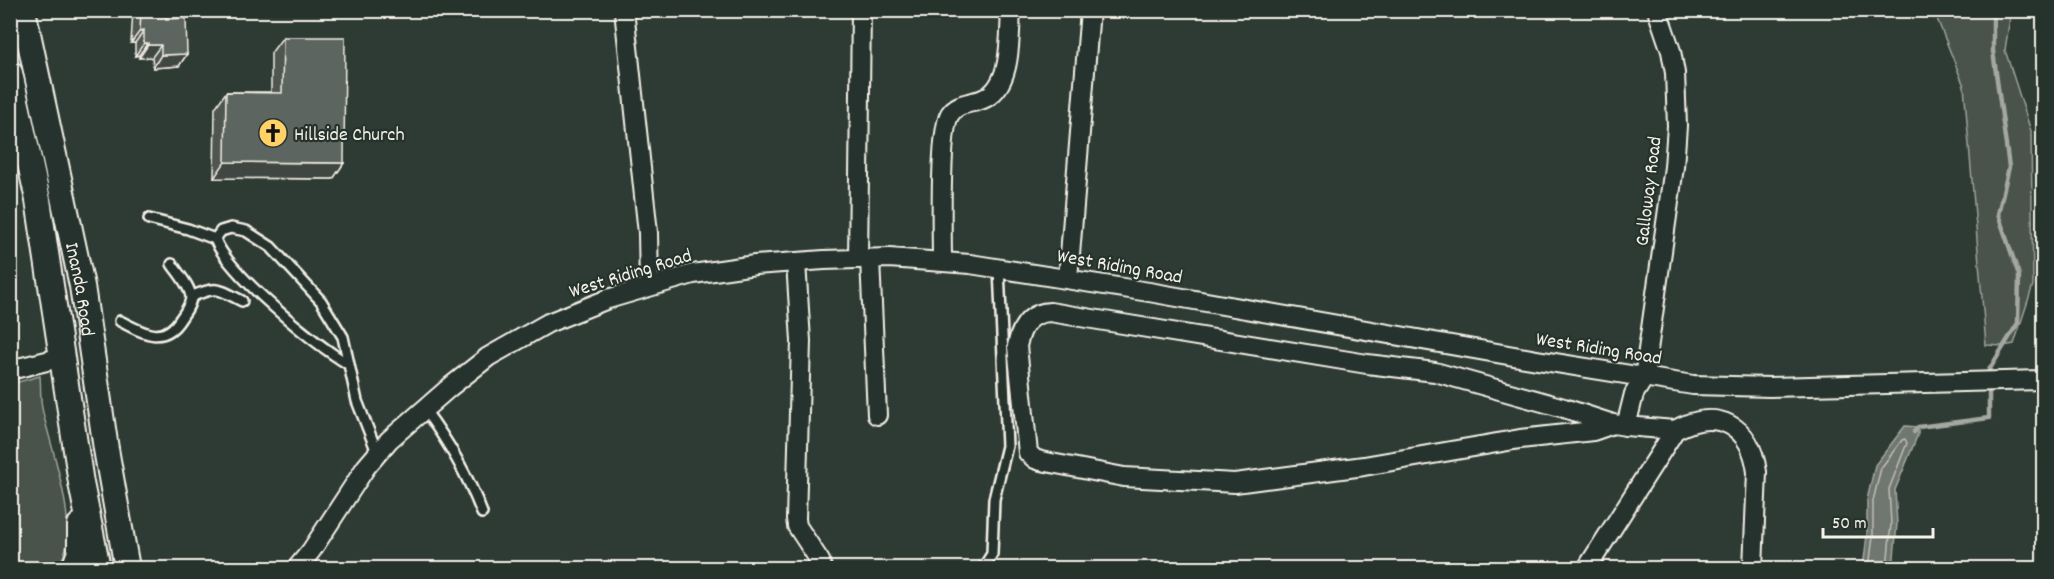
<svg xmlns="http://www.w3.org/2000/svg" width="2054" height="579" font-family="Dekko,sans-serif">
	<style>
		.green { fill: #48524c; stroke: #9ea29a; stroke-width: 1.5 }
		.water { fill: #6f7770; stroke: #a4a8a0; stroke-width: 1.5 }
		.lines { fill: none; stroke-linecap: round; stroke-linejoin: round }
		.shore { stroke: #bfc0b8; stroke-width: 1.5 }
		.stream { stroke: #a4a8a0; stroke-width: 4.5 }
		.lane-casing { stroke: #f4f1e8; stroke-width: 14 }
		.street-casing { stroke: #f4f1e8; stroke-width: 22 }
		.secondary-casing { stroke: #f4f1e8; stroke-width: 28 }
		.lane { stroke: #26332d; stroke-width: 9 }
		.street { stroke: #26332d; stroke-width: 18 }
		.secondary { stroke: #26332d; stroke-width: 24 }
		.wall { fill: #4f5751; stroke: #f4f1e8; stroke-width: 1.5 }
		.shaded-wall { fill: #404742; stroke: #f4f1e8; stroke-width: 1.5 }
		.building { fill: #5c655e; stroke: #f4f1e8; stroke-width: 1.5 }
		.labels { text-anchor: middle; stroke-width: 4.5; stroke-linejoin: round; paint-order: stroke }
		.poi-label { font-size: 20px; fill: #f4f1e8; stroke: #26332d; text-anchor: start }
		.street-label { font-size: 20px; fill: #f4f1e8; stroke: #26332d }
	</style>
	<rect width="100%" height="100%" fill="#2e3b34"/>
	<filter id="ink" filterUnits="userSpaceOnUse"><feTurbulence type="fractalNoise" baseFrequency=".0167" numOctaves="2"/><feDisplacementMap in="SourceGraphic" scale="12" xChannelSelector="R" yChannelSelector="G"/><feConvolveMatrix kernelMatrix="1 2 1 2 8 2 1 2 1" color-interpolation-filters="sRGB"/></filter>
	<g filter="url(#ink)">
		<g class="green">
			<path d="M1934 11H2011L2005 50 2031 131 2033 285 2014 344 2003 346 1986 345 1964 86Z"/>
			<path d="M40 376C41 387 40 398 42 408 49 444 87 542 55 568H11V384Z"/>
		</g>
		<path class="water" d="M1905 426 1918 427V434L1895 490 1897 524 1893 568H1863L1867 535V500L1875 465Z"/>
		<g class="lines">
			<path class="shore" d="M1869 568 1873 536V501L1881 468 1902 440 1905 439 1907 443 1889 489 1891 524 1887 568"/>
			<g class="stream">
				<path d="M1989 370 2018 323 2019 275 1998 214 2009 167 1993 51V10"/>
				<path d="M1914 432 1918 427 1989 418V388"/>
			</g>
			<g class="lane-casing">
				<g id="lane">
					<path d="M149 219 188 229 215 239"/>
					<path d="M191 297C217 285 218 289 242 301"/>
					<path d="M120 321C143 333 164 346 181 318 185 312 191 305 191 297 190 286 178 273 172 264"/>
					<path d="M348 364C315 344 228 274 215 239L221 231 231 228 246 231 271 247 321 301 343 337 357 401 377 452"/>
					<path d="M424 409C448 441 468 476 482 513"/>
					<path d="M983 568 992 554 994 499 1007 446 999 269"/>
				</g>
			</g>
			<g class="street-casing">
				<g id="street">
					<path d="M624 10 648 233 649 286"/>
					<path d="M1657 10 1671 51 1675 73 1677 126 1674 167 1644 378 1634 394 1626 426 1675 430"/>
					<path d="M858 259 861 10"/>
					<path d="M870 259 877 415"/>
					<path d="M942 261C942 235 939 131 950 114 958 102 971 104 983 99 1013 86 1009 37 1011 10"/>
					<path d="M796 262 801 341 796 519 797 526 820 561 822 568"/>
					<path d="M1068 279 1090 10"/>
					<path d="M10 370 63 357"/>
					<path d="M1613 424 1593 431 1520 439 1364 466 1235 483 1124 477 1041 461 1035 459 1028 453 1017 346C1021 327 1029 313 1050 312L1367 364 1435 372 1564 408 1613 424 1626 426"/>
					<path d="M297 568 311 551 366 467 389 440 450 387 488 357 548 323 608 299 693 274 755 265 824 260 889 258 970 264 1149 292 1537 360 1693 385 1770 387 2044 380"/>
					<path d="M1587 568 1675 430C1717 407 1751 425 1757 472L1753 568"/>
				</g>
			</g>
			<g class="secondary-casing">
				<g id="secondary">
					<path id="s1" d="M23 10 82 286 106 449 127 568"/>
					<path d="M10 73 38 200 81 483 98 568"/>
					<path d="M74 568 80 552V525"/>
				</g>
			</g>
			<use href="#lane" class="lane"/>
			<use href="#street" class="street"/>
			<use href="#secondary" class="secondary"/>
		</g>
		<g class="wall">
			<path d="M133 10H166V19L187 54 179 66 153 68 152 57 139 58V55L135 56V43H131Z"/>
			<path d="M283 37 344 163 333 179 214 178 215 108 226 92H271V53Z"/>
		</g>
		<g class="shaded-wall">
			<path d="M144 30 135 43H131L140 31Z"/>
			<path d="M144 43H148L139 55 135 56Z"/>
			<path d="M148 45H161L152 57 139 58Z"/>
			<path d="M187 54 179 66 153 68 161 55Z"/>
			<path d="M225 162 344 163 333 179 214 178Z"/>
		</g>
		<g class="building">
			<path d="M141 10H166V19L186 18 187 54 161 55V45H148V43H144V30L140 31Z"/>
			<path d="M283 37H345L344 163 225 162 226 92 282 93Z"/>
		</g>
	</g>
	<defs>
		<g id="church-disc" transform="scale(1.5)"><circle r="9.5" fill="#ffd166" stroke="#26332d"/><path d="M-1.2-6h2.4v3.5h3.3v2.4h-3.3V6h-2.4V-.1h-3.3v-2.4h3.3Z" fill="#111"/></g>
	</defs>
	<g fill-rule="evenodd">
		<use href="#church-disc" x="273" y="133"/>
	</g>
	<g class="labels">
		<g class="poi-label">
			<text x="294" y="140">Hillside Church</text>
		</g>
		<g class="street-label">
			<text transform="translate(1647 191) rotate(-83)" y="7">Galloway Road</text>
			<text transform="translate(1120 265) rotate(10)" y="7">West Riding Road</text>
			<text transform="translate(630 272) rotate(-17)" y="7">West Riding Road</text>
			<text dy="7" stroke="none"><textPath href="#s1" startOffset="285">Inanda Road</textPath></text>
			<text transform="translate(1599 347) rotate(9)" y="7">West Riding Road</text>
		</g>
	</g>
	<rect width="2054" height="579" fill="none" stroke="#26332d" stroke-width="36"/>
	<rect x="18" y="18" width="2018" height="543" fill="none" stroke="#f4f1e8" stroke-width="2" filter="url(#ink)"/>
	<path d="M1823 528v9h110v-9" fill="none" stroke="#f4f1e8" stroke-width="3"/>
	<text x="1832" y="528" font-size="18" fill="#f4f1e8" stroke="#26332d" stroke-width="4.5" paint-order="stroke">50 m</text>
</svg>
